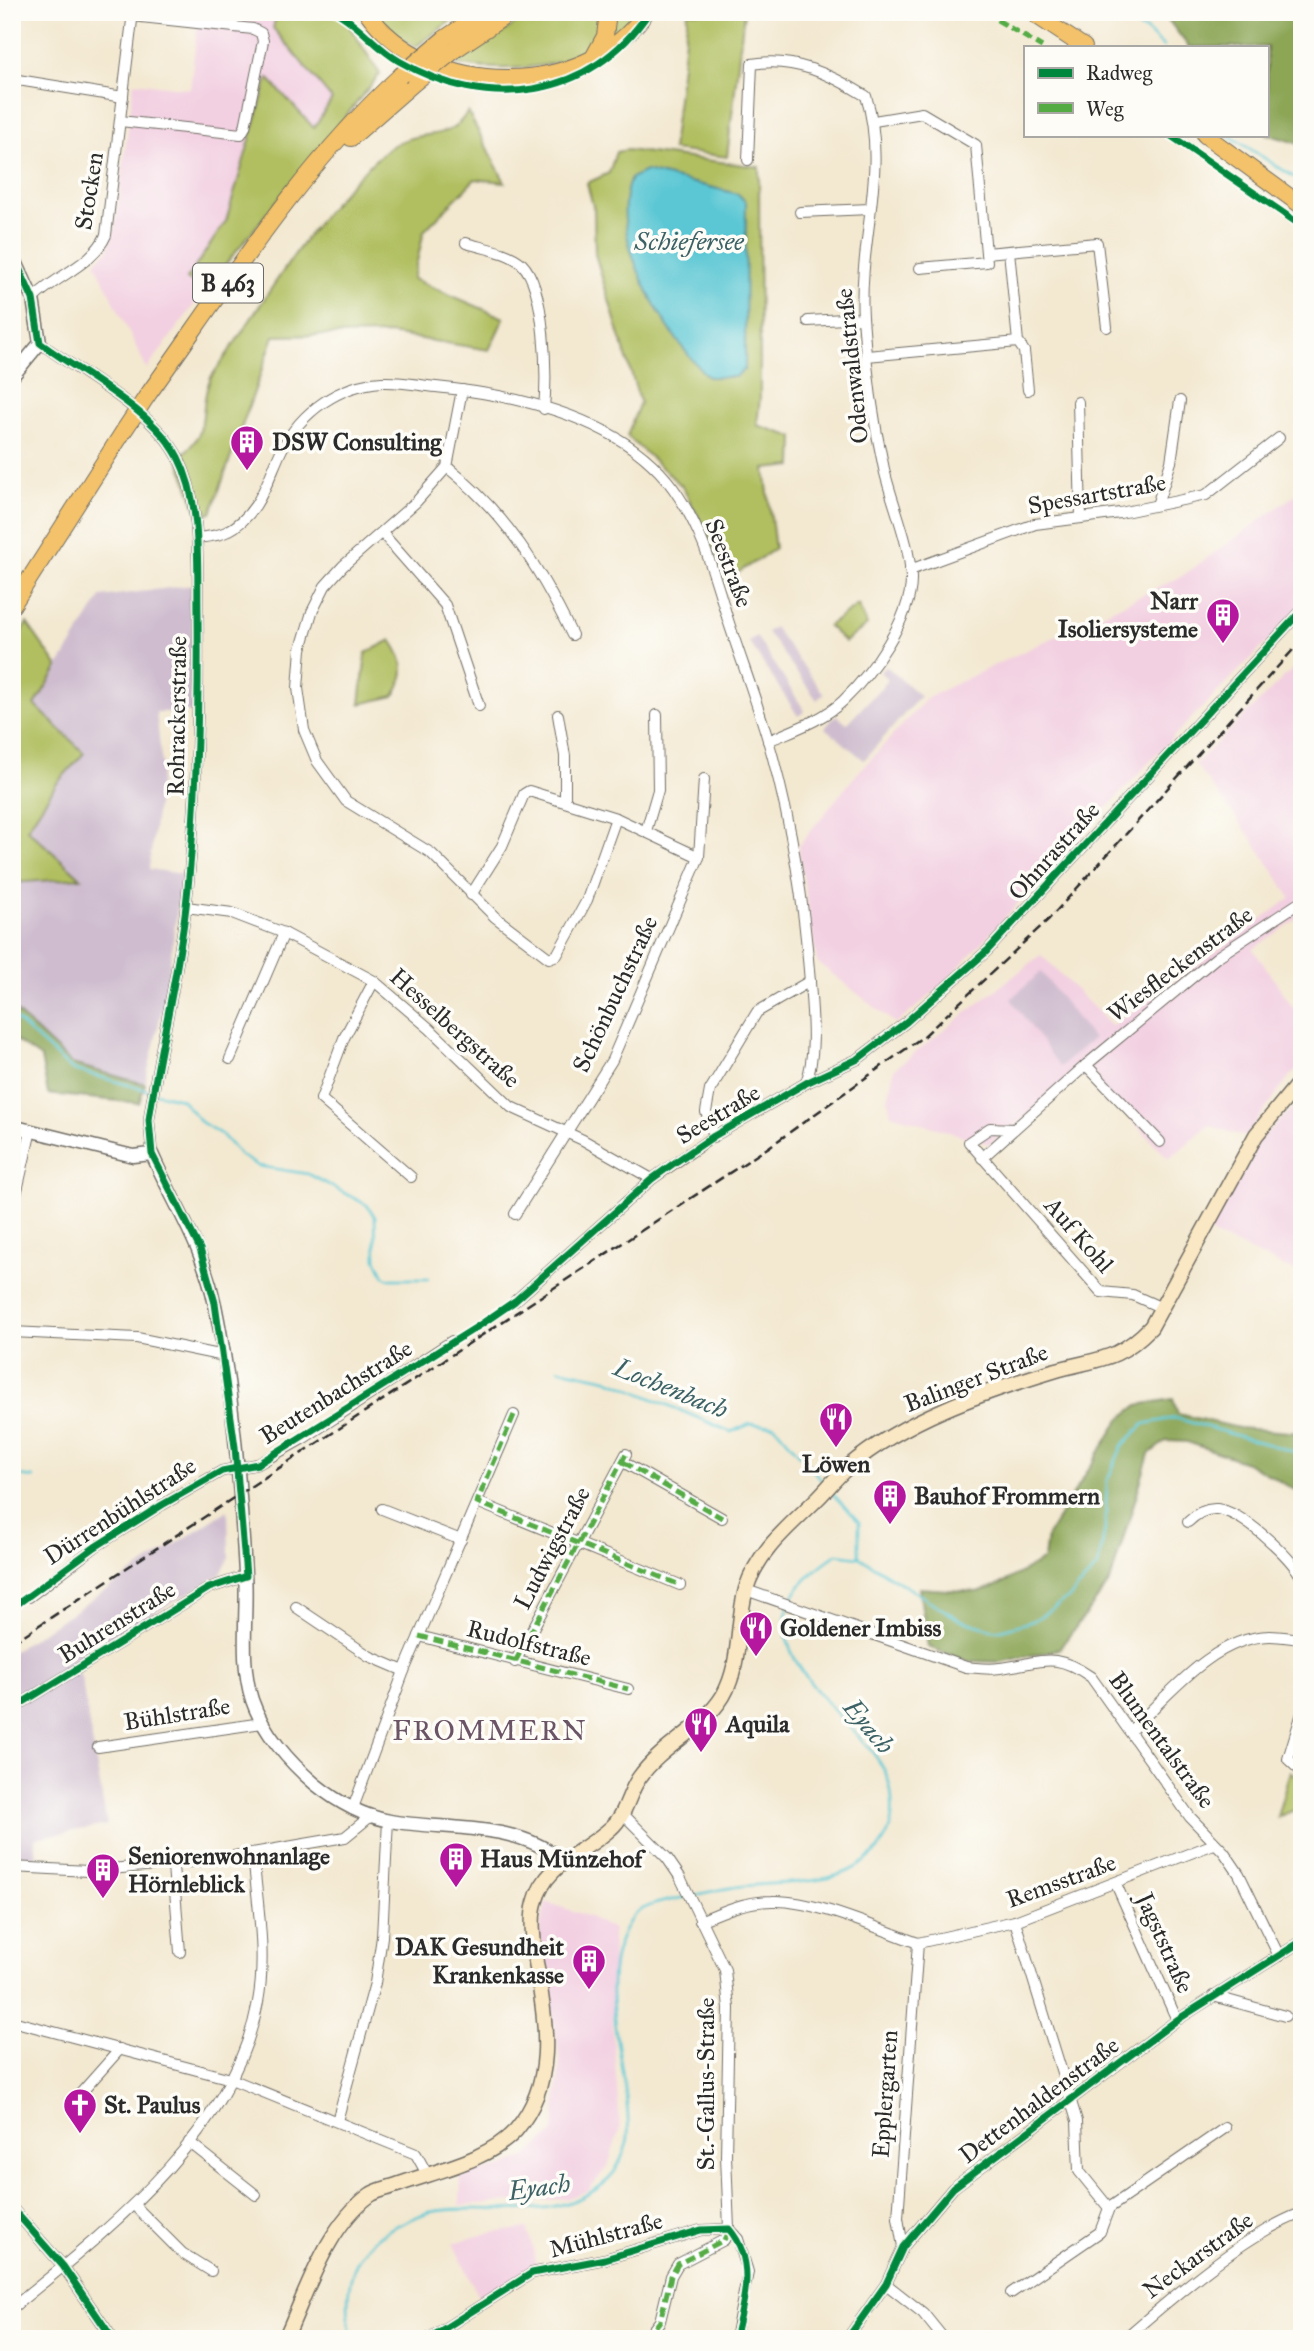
<svg xmlns="http://www.w3.org/2000/svg" width="1314" height="2351" font-family="'IM FELL Great Primer',serif">
	<style>
		.built { fill: #f2cfe1 }
		.industrial { fill: #cfbdcf }
		.green { fill: #b1bf61; stroke: #6e7546; stroke-width: 2 }
		.forest { fill: #8ca657; stroke: #5c6841; stroke-width: 2 }
		.water { fill: #5bc7d4; stroke: #437980; stroke-width: 2 }
		.lines { fill: none; stroke-linecap: round; stroke-linejoin: round }
		.stream { stroke: #5bc7d4; stroke-width: 2.5 }
		.minor-casing { stroke: #716d65; stroke-width: 12 }
		.tertiary-casing { stroke: #716d65; stroke-width: 15 }
		.secondary-casing { stroke: #716d65; stroke-width: 17 }
		.trunk-casing { stroke: #716d65; stroke-width: 18 }
		.minor { stroke: #fff; stroke-width: 10 }
		.tertiary { stroke: #fff; stroke-width: 12 }
		.secondary { stroke: #fae7c3; stroke-width: 14 }
		.trunk { stroke: #f3c26a; stroke-width: 16 }
		.rail { stroke: #2b2b2b; stroke-width: 2.5; stroke-dasharray: 10 5; stroke-linecap: butt }
		.trunk-bridge-casing { stroke: #716d65; stroke-width: 18; stroke-linecap: butt }
		.trunk-bridge { stroke: #f3c26a; stroke-width: 16 }
		.quiet { stroke: #54ab44; stroke-width: 5; stroke-dasharray: 10 5; stroke-linecap: butt }
		.cycleway-casing { stroke: #fdfcf7; stroke-width: 11 }
		.cycleway { stroke: #00873e; stroke-width: 7 }
		.labels { text-anchor: middle; stroke-width: 7; stroke-linejoin: round; paint-order: stroke }
		.shield { fill: #fdfcf7; stroke: #6a6a68; stroke-width: 2 }
		.shield-label { font-size: 23px; font-weight: bold; fill: #2b2b2b }
		.street-label { font-size: 24px; fill: #2b2b2b; stroke: #fdfcf7 }
		.poi-label { font-size: 24px; font-weight: bold; fill: #2b2b2b; stroke: #fdfcf7; text-anchor: start }
		.water-label { font-size: 26px; font-style: italic; fill: #3c6266; stroke: #fdfcf7 }
		.quarter-label { font-size: 28px; letter-spacing: 2px; fill: #6a5465; stroke: #fdfcf7 }
	</style>
	<rect width="100%" height="100%" fill="#fdfcf7"/>
	<filter id="ink" filterUnits="userSpaceOnUse"><feTurbulence type="fractalNoise" baseFrequency=".0143" numOctaves="2"/><feDisplacementMap in="SourceGraphic" scale="14" xChannelSelector="R" yChannelSelector="G"/><feConvolveMatrix kernelMatrix="1 2 1 2 8 2 1 2 1" color-interpolation-filters="sRGB"/></filter>
	<filter id="wash" filterUnits="userSpaceOnUse"><feTurbulence type="fractalNoise" baseFrequency=".00686" numOctaves="4" result="noise"/><feDisplacementMap in="SourceGraphic" scale="28" xChannelSelector="R" yChannelSelector="G"/><feGaussianBlur stdDeviation="1.57" result="paint"/><feColorMatrix in="noise" values="0 0 0 0 0 0 0 0 0 0 0 0 0 0 0 0 0 1.4 0 .05"/><feComposite in="paint" operator="in"/></filter>
	<g filter="url(#wash)">
		<rect width="100%" height="100%" fill="#f3e8d0"/>
		<g class="built">
			<path d="M199 12H277L273 28 332 99 314 129 267 79 226 221 187 279 204 291 147 369 95 262 108 250 115 228 134 82 190 89Z"/>
			<path d="M1302 490V607L1173 737 940 987 896 1024 817 962 798 846 856 775 928 697 1182 576Z"/>
			<path d="M1302 660V915L1253 949 1293 1007 1302 1001V1065L1289 1077 1245 1137 1209 1125 1169 1159 1086 1073 989 1144 891 1114 888 1100 894 1069 1041 955 1112 1026 1291 898 1251 837 1195 764Z"/>
			<path d="M1302 1099V1272L1301 1274 1206 1231 1258 1141Z"/>
			<path d="M546 1902 590 1917 613 1930 612 2022 620 2128 608 2166 588 2191 566 2199 460 2205 461 2174 499 2168 527 2156 554 2131 560 2061 539 1932Z"/>
			<path d="M527 2228 538 2267 481 2302 453 2243 485 2234Z"/>
		</g>
		<g class="industrial">
			<path d="M192 585 194 712H156L162 765 149 869 182 874 166 992 145 1084 72 1064 12 1008V883L81 878 27 829 57 783 84 753 35 704 101 597Z"/>
			<path d="M774 627 824 694 817 700 767 632Z"/>
			<path d="M756 636 805 711 798 716 749 642Z"/>
			<path d="M886 666 920 696 864 760 825 728 836 715 847 724 888 680 880 672Z"/>
			<path d="M1041 972 1093 1039 1060 1067 1011 999Z"/>
			<path d="M228 1510 229 1557 221 1574 72 1660 81 1677 107 1825 35 1838 38 1865 12 1861V1652Z"/>
		</g>
		<g class="green">
			<path d="M277 12H328L344 18 380 74 204 291 187 279 226 221 268 78 314 128 332 99 273 28Z"/>
			<path d="M373 12H463L415 47 383 27Z"/>
			<path d="M533 12H599C611 75 493 72 455 64Z"/>
			<path d="M612 12H637L611 40Z"/>
			<path d="M688 12 744 13 727 157 672 150Z"/>
			<path d="M468 112 505 182 475 179 424 231 413 279 504 318 489 350 390 334 274 336 211 513 198 515 178 457C214 433 196 410 211 377 265 303 316 207 388 149 409 132 436 138 453 128 459 124 464 117 468 112Z"/>
			<path d="M627 150 759 167 760 398 757 425 794 437 793 466 765 469 775 549 726 580 709 537 682 486 627 436 640 402 595 254 594 210 587 183 609 173 616 152Z"/>
			<path d="M858 605 867 625 845 642 828 626Z"/>
			<path d="M27 623 58 667 35 705 84 753 57 783 27 829 81 878 12 883V647Z"/>
			<path d="M391 640C406 661 407 674 394 696L360 704 366 653Z"/>
			<path d="M1290 1771 1302 1782V1807L1277 1817Z"/>
		</g>
		<g class="forest">
			<path d="M1162 12H1302V145L1267 134V47H1189Z"/>
			<path d="M12 1008 72 1064 145 1084 139 1103 48 1094 41 1058 12 1038Z"/>
			<path d="M1173 1399 1178 1414 1239 1428 1302 1433V1494L1246 1462 1187 1442 1166 1441 1149 1454 1110 1582 1059 1649 1001 1662 968 1661 928 1647 919 1588 978 1592 1001 1584 1044 1559 1047 1536 1120 1419 1138 1405Z"/>
		</g>
		<path class="water" d="M646 171 738 194 746 202 745 369 735 377H708C666 335 605 237 631 178Z"/>
		<g class="lines">
			<g class="stream">
				<path d="M1097 12 1146 30 1164 47"/>
				<path d="M1228 135 1302 182"/>
				<path d="M12 1016 71 1069 150 1091"/>
				<path d="M156 1093 181 1099 201 1122 222 1135 241 1156 258 1166 308 1174 367 1205 375 1217 376 1259 384 1276 390 1279H428"/>
				<path d="M559 1369 607 1379 731 1432 750 1424 775 1426 824 1483"/>
				<path d="M12 1475 34 1478"/>
				<path d="M830 1491 859 1522V1557"/>
				<path d="M691 1896C708 1892 726 1888 743 1886 776 1882 819 1885 849 1871 872 1860 890 1841 892 1816 893 1802 892 1788 886 1774 878 1755 861 1740 847 1724 789 1663 748 1613 837 1554L859 1557 960 1620 997 1631 1033 1621 1070 1597 1098 1566 1105 1529 1107 1481 1122 1446 1144 1424 1175 1418 1302 1454"/>
				<path d="M352 2339C341 2286 351 2243 405 2222 413 2219 421 2214 430 2212 492 2201 555 2227 608 2180 616 2173 627 2148 628 2137 632 2075 593 1992 624 1932 627 1926 630 1918 635 1914 649 1903 668 1901 685 1897"/>
			</g>
		</g>
	</g>
	<g filter="url(#ink)">
		<g class="lines">
			<g class="minor-casing">
				<g id="minor">
					<path d="M12 79 123 97"/>
					<path d="M120 121 241 134 245 127 263 41 261 33 253 29 132 16"/>
					<path d="M874 121 922 113 976 145 986 253 1097 243 1107 327"/>
					<path d="M748 160 752 64C793 56 832 75 866 96 889 169 858 242 863 317 866 367 873 420 884 469 892 504 910 542 911 578 912 618 871 674 843 701 823 720 793 730 768 741"/>
					<path d="M800 212 870 209"/>
					<path d="M466 243C482 248 510 252 522 264 546 288 547 376 544 409"/>
					<path d="M920 268 987 262 986 253"/>
					<path d="M33 299C55 276 93 265 106 235L133 12"/>
					<path d="M808 321 863 318"/>
					<path d="M1018 342 1024 351 1028 390"/>
					<path d="M40 343C82 374 154 411 178 457 202 504 197 563 198 614 199 711 197 809 186 906 178 978 159 1049 149 1120L152 1154"/>
					<path d="M867 356 1018 342 1009 251"/>
					<path d="M462 390 447 467 416 502 343 566 325 586 312 612 301 649 298 688 304 730 317 761 346 801 431 853 495 917 549 958 557 955 587 900 616 818"/>
					<path d="M1078 402 1081 517"/>
					<path d="M447 467C507 515 539 567 572 635"/>
					<path d="M1157 505 1171 462 1180 401"/>
					<path d="M382 533 445 605 479 706"/>
					<path d="M197 538C206 537 218 536 226 532 260 515 267 480 282 449 302 411 339 385 382 382 400 381 418 385 436 387 517 395 622 418 673 488 702 528 714 574 728 620 741 660 756 699 768 740 791 819 804 901 810 982 812 1015 817 1052 806 1083"/>
					<path d="M910 570 1035 524 1120 513 1206 495 1279 438"/>
					<path d="M558 715 565 756V800"/>
					<path d="M646 831 658 790 657 715"/>
					<path d="M699 857 704 779"/>
					<path d="M471 895 502 846 524 794 529 791 616 818 699 857 612 1060 515 1214"/>
					<path d="M186 907 232 913 284 933 374 981 429 1028 511 1107 583 1140 652 1179"/>
					<path d="M374 981 344 1038 321 1099 411 1177"/>
					<path d="M230 1059 284 933"/>
					<path d="M1086 1065 1160 1142"/>
					<path d="M1014 1129 990 1128 969 1142 1101 1292 1133 1295 1162 1308"/>
					<path d="M714 1136 706 1112 710 1090 757 1012 810 981"/>
					<path d="M982 1158 1086 1065 1217 957 1302 901"/>
					<path d="M12 1212 31 1130"/>
					<path d="M515 1301 652 1179 714 1136 806 1083 858 1059 905 1023 987 951 1302 610"/>
					<path d="M12 1332 137 1338 224 1356"/>
					<path d="M623 1462 722 1518"/>
					<path d="M477 1502 680 1585"/>
					<path d="M382 1509 461 1540"/>
					<path d="M1188 1522C1196 1514 1205 1508 1217 1509 1243 1512 1290 1556 1302 1578"/>
					<path d="M746 1590 966 1667C977 1668 989 1670 1000 1668 1041 1663 1053 1650 1091 1677L1190 1817 1224 1852 1239 1874 1279 1956"/>
					<path d="M29 1597 95 1547 162 1505 222 1471 258 1464 304 1438 452 1341"/>
					<path d="M296 1607 369 1656 404 1671"/>
					<path d="M419 1636 628 1689"/>
					<path d="M515 1662 626 1454"/>
					<path d="M12 1709 209 1588 246 1576"/>
					<path d="M1302 1713 1288 1759 1302 1772"/>
					<path d="M1130 1731C1168 1696 1213 1637 1270 1636 1280 1636 1291 1638 1302 1639"/>
					<path d="M98 1747 262 1723"/>
					<path d="M353 1808 404 1671 514 1415"/>
					<path d="M623 1814 667 1858 680 1877 725 1970 729 2008 726 2156 729 2229 738 2239 748 2272 735 2339"/>
					<path d="M173 1866 180 1952"/>
					<path d="M12 1867 88 1871 211 1860 345 1837 372 1815"/>
					<path d="M1116 1884 1177 2020"/>
					<path d="M700 1921C723 1911 746 1901 772 1901 812 1899 879 1929 918 1943"/>
					<path d="M1015 1921 1077 2121 1079 2171 1109 2208 1225 2128"/>
					<path d="M918 1943 1015 1921 1214 1844"/>
					<path d="M1213 1996 1285 2016"/>
					<path d="M12 2021 231 2079 416 2154 427 2174"/>
					<path d="M73 2102 120 2049"/>
					<path d="M337 2121 375 1983 382 1937 388 1820"/>
					<path d="M189 2142 256 2195"/>
					<path d="M134 2205 182 2253 211 2271"/>
					<path d="M12 2208 63 2266 113 2339"/>
					<path d="M903 2247 898 2218 918 1943"/>
					<path d="M886 2284 923 2313 944 2339"/>
					<path d="M1011 2293 1100 2232 1109 2208"/>
					<path d="M12 2308C109 2229 234 2133 258 2002 267 1954 257 1902 253 1853"/>
					<path d="M428 2339 532 2273 605 2259 701 2230 729 2229"/>
					<path d="M646 2339 660 2321 671 2276 678 2264 724 2240 729 2229"/>
					<path d="M847 2339 886 2284 903 2247 953 2188 1177 2020 1302 1941"/>
					<path d="M1124 2339C1170 2299 1246 2233 1302 2213"/>
				</g>
			</g>
			<g class="tertiary-casing">
				<g id="tertiary">
					<path d="M12 253 33 299 40 343 12 377"/>
					<path d="M12 1126 133 1156 152 1154C175 1207 203 1246 215 1305 233 1392 240 1484 245 1573 248 1615 239 1659 252 1700 263 1732 289 1762 315 1784 336 1801 363 1816 390 1821 447 1831 516 1821 563 1861"/>
				</g>
			</g>
			<g class="secondary-casing">
				<path id="secondary" d="M285 2339C307 2292 326 2227 370 2195 377 2190 389 2188 397 2185 435 2171 488 2161 516 2130 558 2080 545 2020 536 1962 534 1944 530 1921 535 1903 545 1863 583 1854 611 1828 626 1815 628 1794 639 1778 662 1745 702 1730 723 1696 742 1663 736 1624 746 1589 758 1550 790 1526 818 1498 828 1488 837 1476 848 1467 904 1419 984 1392 1053 1371 1097 1358 1116 1363 1151 1327L1256 1135 1302 1079"/>
			</g>
			<g class="trunk-casing">
				<g id="trunk">
					<path d="M367 12C428 99 586 101 646 12"/>
					<path d="M1031 12 1084 47"/>
					<path d="M444 39 484 12"/>
					<path d="M456 49 511 12"/>
					<path d="M594 56 605 36 608 12"/>
					<path d="M1205 135 1302 206"/>
					<path d="M351 138 415 82"/>
					<path d="M147 396C226 286 300 168 400 76"/>
					<path d="M12 606 125 429"/>
				</g>
			</g>
			<use href="#minor" class="minor"/>
			<use href="#tertiary" class="tertiary"/>
			<use href="#secondary" class="secondary"/>
			<use href="#trunk" class="trunk"/>
			<path class="rail" d="M12 1643 769 1147 924 1036 1049 919 1302 640"/>
			<g class="trunk-bridge-casing">
				<g id="trunk-bridge">
					<path d="M400 76 444 39"/>
					<path d="M415 82 456 49"/>
					<path d="M125 429 147 396"/>
				</g>
			</g>
			<use href="#trunk-bridge" class="trunk-bridge"/>
			<g class="quiet">
				<path d="M984 12 1042 47"/>
				<path d="M514 1415 477 1502 680 1585"/>
				<path d="M623 1462 722 1518"/>
				<path d="M419 1636 628 1689"/>
				<path d="M515 1662 626 1454"/>
				<path d="M646 2339 660 2321 671 2276 678 2264 724 2240 729 2229"/>
			</g>
			<g class="cycleway-casing">
				<g id="cycleway">
					<path d="M336 12C360 25 376 48 399 61 486 112 591 100 649 12"/>
					<path d="M1170 135 1302 226"/>
					<path d="M12 253 33 299 40 343C82 374 154 411 178 457 202 504 197 563 198 614 199 711 197 809 186 906 178 978 159 1049 149 1120L152 1154 200 1249 215 1303 235 1447 246 1576 209 1588 12 1709"/>
					<path d="M12 1608 95 1547 162 1505 222 1471 258 1464 480 1325 515 1301 652 1179 677 1161 714 1136 806 1083 858 1059 905 1023 987 951 1302 610"/>
					<path d="M12 2208 63 2266 113 2339"/>
					<path d="M428 2339 532 2273 605 2259 701 2230 729 2229C757 2262 744 2301 735 2339"/>
					<path d="M847 2339 886 2284 903 2247 953 2188 1177 2020 1302 1941"/>
				</g>
			</g>
			<use href="#cycleway" class="cycleway"/>
		</g>
	</g>
	<defs>
		<g id="building-pin" transform="scale(1.75)"><path d="M0 17L-7.5 6A9.5 9.5 0 1 1 7.5 6Z" fill="#b5179e" stroke="#fdfcf7"/><path d="M-4-6H4V6H1V3H-1V6H-4ZM-2.5-4.3h1.7v1.8h-1.7ZM.8-4.3h1.7v1.8H.8ZM-2.5-1h1.7V.8h-1.7ZM.8-1h1.7V.8H.8Z" fill="#fff"/></g>
		<g id="restaurant-pin" transform="scale(1.75)"><path d="M0 17L-7.5 6A9.5 9.5 0 1 1 7.5 6Z" fill="#b5179e" stroke="#fdfcf7"/><path d="M-5-6h1v4h1v-4h1v4h1v-4h1v5L-1.5 .5V6h-2V.5L-5-1ZM5-6V6H3V1.5H1.5Q1.5-4 5-6Z" fill="#fff"/></g>
		<g id="church-pin" transform="scale(1.75)"><path d="M0 17L-7.5 6A9.5 9.5 0 1 1 7.5 6Z" fill="#b5179e" stroke="#fdfcf7"/><path d="M-1.2-6h2.4v3.5h3.3v2.4h-3.3V6h-2.4V-.1h-3.3v-2.4h3.3Z" fill="#fff"/></g>
	</defs>
	<g fill-rule="evenodd">
		<use href="#building-pin" x="247" y="442"/>
		<use href="#building-pin" x="1223" y="615"/>
		<use href="#restaurant-pin" x="836" y="1419"/>
		<use href="#building-pin" x="890" y="1496"/>
		<use href="#restaurant-pin" x="756" y="1628"/>
		<use href="#restaurant-pin" x="701" y="1724"/>
		<use href="#building-pin" x="456" y="1859"/>
		<use href="#building-pin" x="103" y="1870"/>
		<use href="#building-pin" x="589" y="1961"/>
		<use href="#church-pin" x="80" y="2105"/>
	</g>
	<g class="labels">
		<rect class="shield" x="193" y="263.5" width="70" height="39" rx="5"/>
		<g class="shield-label">
			<text x="228" y="291">B 463</text>
		</g>
		<g class="street-label">
			<text transform="translate(89 191) rotate(-81)" y="8">Stocken</text>
			<text transform="translate(852 366) rotate(-96)" y="8">Odenwaldstraße</text>
			<text transform="translate(1097 494) rotate(-10)" y="8">Spessartstraße</text>
			<text transform="translate(729 563) rotate(69)" y="8">Seestraße</text>
			<text transform="translate(177 716) rotate(-89)" y="8">Rohrackerstraße</text>
			<text transform="translate(1054 851) rotate(-48)" y="8">Ohnrastraße</text>
			<text transform="translate(1180 964) rotate(-37)" y="8">Wiesfleckenstraße</text>
			<text transform="translate(615 994) rotate(-65)" y="8">Schönbuchstraße</text>
			<text transform="translate(455 1028) rotate(42)" y="8">Hesselbergstraße</text>
			<text transform="translate(718 1114) rotate(-31)" y="8">Seestraße</text>
			<text transform="translate(1079 1235) rotate(49)" y="8">Auf Kohl</text>
			<text transform="translate(976 1378) rotate(-21)" y="8">Balinger Straße</text>
			<text transform="translate(336 1392) rotate(-32)" y="8">Beutenbachstraße</text>
			<text transform="translate(120 1511) rotate(-33)" y="8">Dürrenbühlstraße</text>
			<text transform="translate(552 1548) rotate(-62)" y="8">Ludwigstraße</text>
			<text transform="translate(117 1622) rotate(-32)" y="8">Buhrenstraße</text>
			<text transform="translate(529 1643) rotate(14)" y="8">Rudolfstraße</text>
			<text transform="translate(177 1714) rotate(-9)" y="8">Bühlstraße</text>
			<text transform="translate(1162 1740) rotate(54)" y="8">Blumentalstraße</text>
			<text transform="translate(1061 1881) rotate(-20)" y="8">Remsstraße</text>
			<text transform="translate(1165 1943) rotate(66)" y="8">Jagststraße</text>
			<text transform="translate(706 2084) rotate(-90)" y="8">St.-Gallus-Straße</text>
			<text transform="translate(885 2094) rotate(-86)" y="8">Epplergarten</text>
			<text transform="translate(1039 2100) rotate(-37)" y="8">Dettenhaldenstraße</text>
			<text transform="translate(606 2235) rotate(-15)" y="8">Mühlstraße</text>
			<text transform="translate(1198 2255) rotate(-36)" y="8">Neckarstraße</text>
		</g>
		<g class="poi-label">
			<text x="272" y="450">DSW Consulting</text>
			<text x="1198" y="609" text-anchor="end">Narr<tspan x="1198" dy="28">Isoliersysteme</tspan></text>
			<text x="836" y="1472" text-anchor="middle">Löwen</text>
			<text x="914" y="1504">Bauhof Frommern</text>
			<text x="780" y="1636">Goldener Imbiss</text>
			<text x="726" y="1732">Aquila</text>
			<text x="128" y="1864">Seniorenwohnanlage<tspan x="128" dy="28">Hörnleblick</tspan></text>
			<text x="480" y="1867">Haus Münzehof</text>
			<text x="564" y="1955" text-anchor="end">DAK Gesundheit<tspan x="564" dy="28">Krankenkasse</tspan></text>
			<text x="104" y="2113">St. Paulus</text>
		</g>
		<g class="water-label">
			<text x="689" y="250">Schiefersee</text>
			<text transform="translate(671 1388) rotate(22)" y="9">Lochenbach</text>
			<text transform="translate(869 1726) rotate(50)" y="9">Eyach</text>
			<text transform="translate(539 2187) rotate(-8)" y="9">Eyach</text>
		</g>
		<g class="quarter-label">
			<text x="490" y="1740">FROMMERN</text>
		</g>
	</g>
	<rect width="1314" height="2351" fill="none" stroke="#fdfcf7" stroke-width="42"/>
	<rect x="1024" y="46" width="245" height="91" fill="#fdfcf7" stroke="#a9a8a5" stroke-width="2"/>
	<rect x="1038" y="68" width="35" height="10" fill="#00873e" stroke="#a9a8a5" stroke-width="2"/>
	<text x="1086" y="80" font-size="21" fill="#2b2b2b">Radweg</text>
	<rect x="1038" y="103" width="35" height="10" fill="#54ab44" stroke="#a9a8a5" stroke-width="2"/>
	<text x="1086" y="116" font-size="21" fill="#2b2b2b">Weg</text>
</svg>
